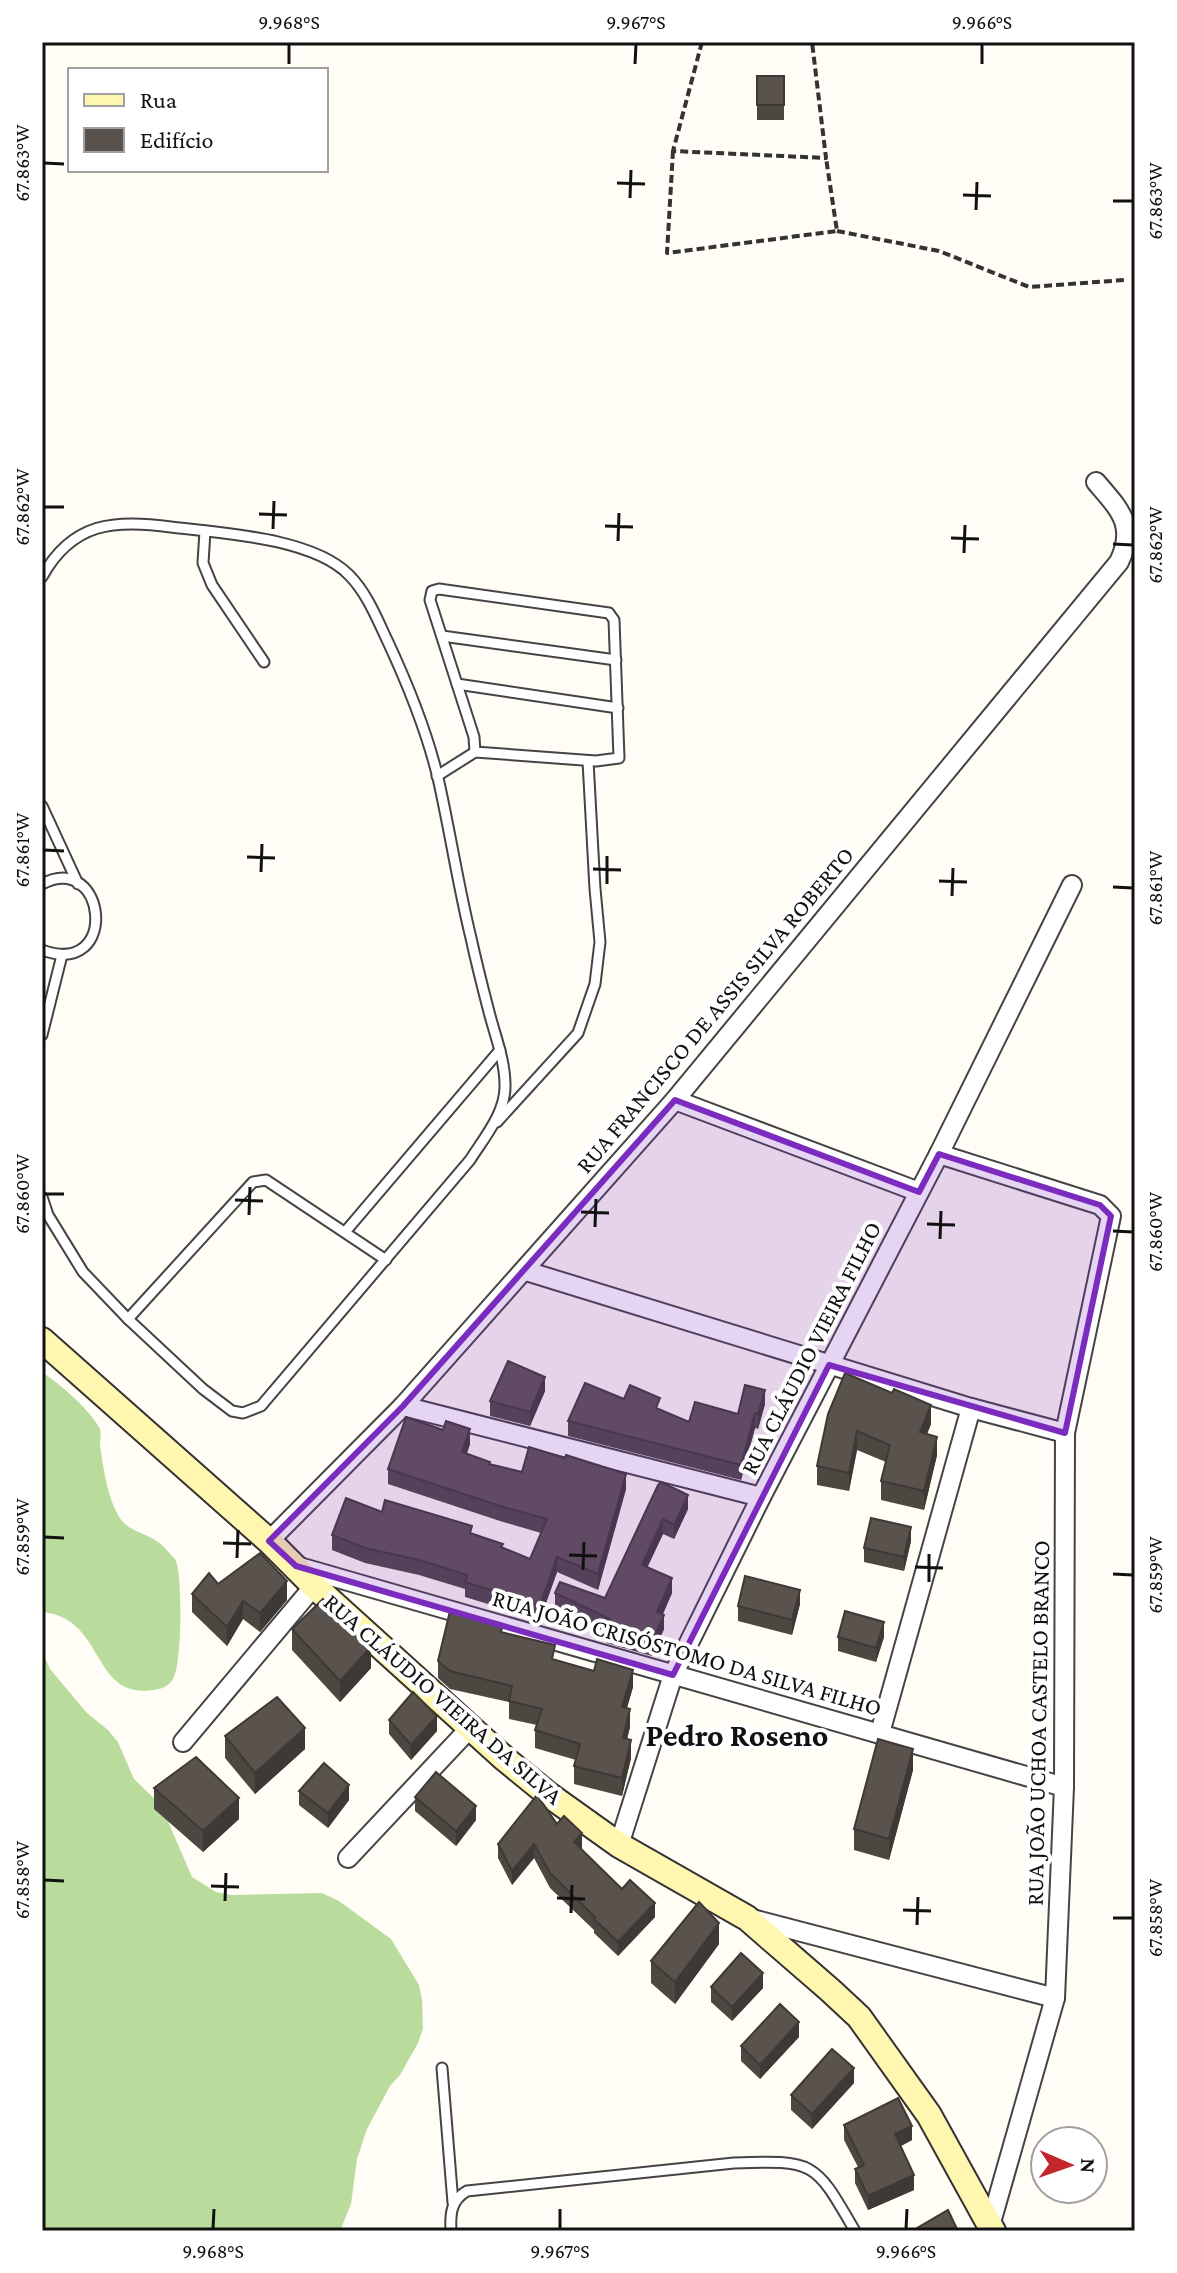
<svg xmlns="http://www.w3.org/2000/svg" width="1177" height="2273" font-family="'Crimson Pro',serif">
	<style>
		.forest { fill: #b9dc9c }
		.lines { fill: none; stroke-linecap: round; stroke-linejoin: round }
		.lane-casing { stroke: #444; stroke-width: 13 }
		.street-casing { stroke: #444; stroke-width: 22 }
		.secondary-casing { stroke: #333; stroke-width: 28 }
		.path { stroke: #333; stroke-width: 4; stroke-dasharray: 8 4; stroke-linecap: butt }
		.lane { stroke: #fff; stroke-width: 9 }
		.street { stroke: #fff; stroke-width: 18 }
		.secondary { stroke: #fff6b0; stroke-width: 24 }
		.wall { fill: #4d4742 }
		.shaded-wall { fill: #3f3936 }
		.building { fill: #5a524d; stroke: #3f3936; stroke-width: 2 }
		.marked { fill: #7b2cbf; fill-opacity: 0.2; stroke: #7b2cbf; stroke-width: 6; stroke-linejoin: round }
		.ticks { fill: none; stroke: #111; stroke-width: 3 }
		.labels { text-anchor: middle; stroke-width: 8; stroke-linejoin: round; paint-order: stroke }
		.street-label { font-size: 24px; fill: #111; stroke: #fff }
		.district-label { font-size: 32px; font-weight: bold; fill: #111; stroke: #fff }
		.neatline { fill: none; stroke: #111; stroke-width: 3 }
		.ticks-label { font-size: 20px; text-anchor: middle; fill: #111 }
	</style>
	<rect width="100%" height="100%" fill="#fffdf5"/>
	<g class="forest">
		<path d="M42 1372C61 1385 87 1407 99 1427 102 1432 100 1438 100 1444 103 1467 107 1495 118 1515 126 1531 144 1532 158 1542 164 1546 170 1554 175 1559 183 1571 182 1666 173 1679 170 1684 164 1688 159 1689 89 1704 108 1618 42 1612Z"/>
		<path d="M42 1651 50 1669 87 1713 108 1730 118 1742 134 1779 161 1805 192 1877 216 1892 231 1895 322 1893 339 1901 391 1939 419 1985 422 2000 423 2029 418 2043 400 2075 390 2086 367 2129 357 2159 351 2204 340 2231H42Z"/>
	</g>
	<g class="lines">
		<g class="lane-casing">
			<g id="lane">
				<path d="M205 531 203 563 212 585 264 662"/>
				<path d="M42 577C72 522 115 519 171 527 222 533 313 538 349 575 367 593 377 619 388 642 408 685 427 732 438 778 450 831 458 885 471 938 476 961 482 985 488 1008 494 1033 505 1059 505 1085 506 1112 484 1138 470 1160L261 1406 243 1413 232 1411 203 1389 128 1319 83 1272 48 1215 42 1197"/>
				<path d="M442 636 616 660"/>
				<path d="M457 684 618 708"/>
				<path d="M437 776 475 752 474 737 430 600 432 591 439 589 609 613 614 620 619 758 596 761 475 752"/>
				<path d="M42 806 78 884"/>
				<path d="M42 884C107 850 120 979 42 950"/>
				<path d="M42 1035 62 955"/>
				<path d="M497 1122 578 1033 595 984 600 942 595 889 588 761"/>
				<path d="M345 1232 500 1050"/>
				<path d="M128 1319 253 1182 266 1180 386 1260"/>
				<path d="M442 2068 453 2203"/>
				<path d="M451 2231C450 2214 451 2200 467 2191L734 2163C816 2160 815 2162 855 2231"/>
			</g>
		</g>
		<g class="street-casing">
			<g id="street">
				<path d="M675 1100 919 1192"/>
				<path d="M939 1154 1100 1205 1111 1216 1065 1433 1064 1787 1055 1998 990 2226"/>
				<path d="M526 1271 971 1408 1065 1433"/>
				<path d="M403 1406 761 1497"/>
				<path d="M269 1541 403 1406 675 1100 1119 562C1137 525 1119 509 1096 482"/>
				<path d="M296 1566 1064 1787"/>
				<path d="M880 1733 971 1408"/>
				<path d="M183 1742 314 1586"/>
				<path d="M619 1845 673 1675 761 1497 939 1154 1072 885"/>
				<path d="M348 1858 470 1728"/>
				<path d="M752 1919 1055 1998"/>
			</g>
		</g>
		<g class="secondary-casing">
			<path id="secondary" d="M42 1340 269 1541 314 1586 505 1759 549 1795 619 1845 747 1918 830 1990 859 2017 929 2115 993 2231"/>
		</g>
		<g class="path">
			<path d="M702 42 673 151 826 158 812 42"/>
			<path d="M673 151 667 253 837 231 826 158"/>
			<path d="M837 231 939 251 1029 287 1124 280"/>
		</g>
		<use href="#lane" class="lane"/>
		<use href="#street" class="street"/>
		<use href="#secondary" class="secondary"/>
	</g>
	<g class="wall">
		<rect x="757" y="76" width="27" height="44"/>
		<path d="M545 1391 530 1426 490 1416V1401Z"/>
		<path d="M624 1399 660 1409 689 1422 738 1414 765 1404 758 1429 755 1428 741 1480 568 1436V1421Z"/>
		<path d="M828 1414 931 1424 927 1434 937 1455 924 1510 881 1500V1481L886 1462 857 1450 849 1491 817 1485V1466Z"/>
		<path d="M470 1444 467 1453 490 1465 522 1472 626 1489 598 1590 557 1572 540 1620 465 1597V1589L419 1575 365 1563 332 1550V1535L382 1512 472 1534 530 1559 541 1533 500 1521 388 1484V1469Z"/>
		<path d="M658 1485 688 1509 674 1539 663 1534 647 1567 672 1593 663 1614 664 1629 652 1656 606 1643V1632L555 1607V1593L605 1598Z"/>
		<path d="M911 1541 904 1571 864 1562V1548Z"/>
		<path d="M218 1584 287 1600 260 1632 243 1619 227 1646 192 1612V1594Z"/>
		<path d="M800 1604 792 1635 738 1621V1606Z"/>
		<path d="M292 1629 371 1668 340 1702 292 1650Z"/>
		<path d="M503 1633 555 1660 633 1687 627 1708 630 1727 627 1739 631 1758 622 1796 574 1784V1766L576 1760 535 1748V1730L537 1725 509 1719V1702L450 1689 438 1678V1661Z"/>
		<path d="M838 1637H884L876 1662 838 1651Z"/>
		<path d="M389 1720 437 1731 411 1760 389 1734Z"/>
		<path d="M225 1736 305 1749 255 1794 225 1758Z"/>
		<path d="M913 1770 889 1860 854 1850V1829Z"/>
		<path d="M154 1788 239 1819 203 1852 154 1809Z"/>
		<path d="M299 1791 349 1800 328 1828 299 1805Z"/>
		<path d="M415 1797 476 1820 456 1846 415 1811Z"/>
		<path d="M557 1824 582 1848 581 1849 622 1889 655 1917 618 1956 594 1933V1930L550 1888 534 1858 512 1885 498 1858V1844Z"/>
		<path d="M719 1944 675 2004 651 1983V1961Z"/>
		<path d="M711 1987 763 1988 732 2021 711 2002Z"/>
		<path d="M799 2037 760 2079 741 2061V2046Z"/>
		<path d="M854 2083 812 2129 791 2110V2095Z"/>
		<path d="M844 2125 912 2140 901 2146 914 2190 868 2210 855 2183V2169L858 2167 844 2140Z"/>
	</g>
	<g class="shaded-wall">
		<path d="M545 1377V1391L530 1426V1412Z"/>
		<path d="M765 1390V1404L758 1429V1414Z"/>
		<path d="M931 1405V1424L920 1451V1432Z"/>
		<path d="M755 1413V1428L741 1480V1465Z"/>
		<path d="M470 1429V1444L462 1467V1452Z"/>
		<path d="M857 1431V1450L849 1491V1473Z"/>
		<path d="M937 1437V1455L924 1510V1491Z"/>
		<path d="M626 1474V1489L598 1590V1574Z"/>
		<path d="M688 1495V1509L674 1539V1525Z"/>
		<path d="M663 1519V1534L642 1579V1565Z"/>
		<path d="M911 1527V1541L904 1571V1557Z"/>
		<path d="M557 1557V1572L540 1620V1605Z"/>
		<path d="M672 1578V1593L657 1627V1612Z"/>
		<path d="M287 1581V1600L260 1632V1613Z"/>
		<path d="M800 1590V1604L792 1635V1620Z"/>
		<path d="M243 1601V1619L227 1646V1627Z"/>
		<path d="M664 1615V1629L652 1656V1642Z"/>
		<path d="M884 1622V1637L876 1662V1648Z"/>
		<path d="M371 1647V1668L340 1702V1681Z"/>
		<path d="M633 1670V1687L622 1724V1707Z"/>
		<path d="M630 1709V1727L623 1755V1738Z"/>
		<path d="M437 1716V1731L411 1760V1745Z"/>
		<path d="M305 1728V1749L255 1794V1773Z"/>
		<path d="M631 1740V1758L622 1796V1778Z"/>
		<path d="M913 1749V1770L889 1860V1839Z"/>
		<path d="M349 1785V1800L328 1828V1813Z"/>
		<path d="M239 1798V1819L203 1852V1831Z"/>
		<path d="M476 1806V1820L456 1846V1831Z"/>
		<path d="M582 1833V1848L574 1857V1842Z"/>
		<path d="M534 1844V1858L512 1885V1871Z"/>
		<path d="M655 1903V1917L618 1956V1942Z"/>
		<path d="M719 1923V1944L675 2004V1982Z"/>
		<path d="M763 1973V1988L732 2021V2007Z"/>
		<path d="M799 2022V2037L760 2079V2065Z"/>
		<path d="M854 2068V2083L812 2129V2114Z"/>
		<path d="M912 2126V2140L895 2149V2134Z"/>
		<path d="M914 2175V2190L868 2210V2196Z"/>
	</g>
	<g class="building">
		<rect x="757" y="76" width="27" height="29"/>
		<path d="M508 1361 545 1377 530 1412 490 1401Z"/>
		<path d="M845 1373 892 1393 894 1389 931 1405 920 1432 937 1437 924 1491 881 1481 890 1445 857 1431 849 1473 817 1466 828 1414Z"/>
		<path d="M585 1383 624 1399 630 1385 660 1398 656 1408 689 1422 695 1402 738 1414 745 1385 765 1390 758 1414 755 1413 741 1465 568 1421Z"/>
		<path d="M406 1417 443 1430 446 1421 470 1429 462 1452 490 1462 489 1464 522 1472 529 1447 565 1458 566 1455 626 1474 598 1574 557 1557 540 1605 465 1582 467 1575 419 1560 365 1548 332 1535 346 1498 382 1512 385 1500 472 1526 470 1533 503 1544 501 1547 530 1559 547 1519 500 1506 388 1469Z"/>
		<path d="M661 1482 688 1495 674 1525 663 1519 642 1565 672 1578 657 1612 664 1615 652 1642 606 1628 610 1619 555 1593 560 1582 605 1598 658 1485Z"/>
		<path d="M871 1518 911 1527 904 1557 864 1548Z"/>
		<path d="M260 1553 287 1581 260 1613 243 1601 227 1627 192 1594 209 1573 218 1584Z"/>
		<path d="M745 1576 800 1590 792 1620 738 1606Z"/>
		<path d="M323 1599 371 1647 340 1681 292 1629Z"/>
		<path d="M450 1611 503 1624 501 1632 555 1645 552 1659 594 1671 597 1659 633 1670 622 1707 630 1709 623 1738 631 1740 622 1778 574 1766 580 1744 535 1730 542 1709 509 1701 512 1686 450 1671 438 1661Z"/>
		<path d="M845 1611 884 1622 876 1648 838 1637Z"/>
		<path d="M413 1692 437 1716 411 1745 389 1720Z"/>
		<path d="M277 1697 305 1728 255 1773 225 1736Z"/>
		<path d="M878 1739 913 1749 889 1839 854 1829Z"/>
		<path d="M196 1757 239 1798 203 1831 154 1788Z"/>
		<path d="M324 1763 349 1785 328 1813 299 1791Z"/>
		<path d="M436 1772 476 1806 456 1831 415 1797Z"/>
		<path d="M537 1795 557 1824 564 1816 582 1833 574 1842 622 1889 630 1880 655 1903 618 1942 594 1919 595 1917 550 1873 534 1844 512 1871 498 1844Z"/>
		<path d="M699 1902 719 1923 675 1982 651 1961Z"/>
		<path d="M741 1953 763 1973 732 2007 711 1987Z"/>
		<path d="M780 2004 799 2022 760 2065 741 2046Z"/>
		<path d="M832 2049 854 2068 812 2114 791 2095Z"/>
		<path d="M898 2098 912 2126 895 2134 914 2175 868 2196 855 2169 864 2165 844 2125Z"/>
		<path d="M948 2210 958 2231H912Z"/>
	</g>
	<path class="marked" d="M675 1100 919 1192 939 1154 1100 1205 1111 1216 1065 1433 829 1365 673 1675 296 1566 269 1541 403 1406Z"/>
	<path class="ticks" d="M289 64V44M635 64 636 44M982 64V44M44 163 64 164M617 183 645 184M963 195 991 196M630 198 631 170M1113 201H1133M976 210 977 182M44 507H64M259 514 287 515M605 526 633 527M273 529 274 501M951 538 979 539M618 541 619 513M1113 544 1133 545M964 553 965 525M44 850 64 851M247 857 275 858M593 869 621 870M261 872 262 844M939 881 967 882M607 884V856M1113 887 1133 888M952 896 953 868M44 1194H64M235 1200 263 1201M581 1212 609 1213M249 1215 250 1187M927 1224 955 1225M595 1227 596 1199M1113 1231 1133 1232M940 1239 941 1211M44 1537 64 1538M223 1543 251 1544M569 1555 597 1556M237 1558 238 1530M915 1567 943 1568M583 1570 584 1542M1113 1574 1133 1575M929 1582V1554M44 1880 64 1881M211 1886 239 1887M557 1898 585 1899M225 1901 226 1873M903 1910 931 1911M571 1913 572 1885M1113 1918H1133M917 1925 918 1897M213 2229 214 2209M560 2229V2209M906 2229 907 2209"/>
	<g class="labels">
		<g class="street-label">
			<text transform="translate(715 1010) rotate(-50)" y="8">RUA FRANCISCO DE ASSIS SILVA ROBERTO</text>
			<text transform="translate(811 1348) rotate(-63)" y="8">RUA CLÁUDIO VIEIRA FILHO</text>
			<text transform="translate(687 1653) rotate(16)" y="8">RUA JOÃO CRISÓSTOMO DA SILVA FILHO</text>
			<text transform="translate(443 1699) rotate(41)" y="8">RUA CLÁUDIO VIEIRA DA SILVA</text>
			<text transform="translate(1038 1723) rotate(-89)" y="8">RUA JOÃO UCHOA CASTELO BRANCO</text>
		</g>
		<g class="district-label">
			<text x="737" y="1746">Pedro Roseno</text>
		</g>
	</g>
	<rect width="1177" height="2273" fill="none" stroke="#ffffff" stroke-width="88"/>
	<rect x="68" y="68" width="260" height="104" fill="#ffffff" stroke="#a0a0a0" stroke-width="2"/>
	<rect x="84" y="94" width="40" height="12" fill="#fff6b0" stroke="#a0a0a0" stroke-width="2"/>
	<text x="140" y="108" font-size="24" fill="#111111">Rua</text>
	<rect x="84" y="128" width="40" height="24" fill="#5a524d" stroke="#a0a0a0" stroke-width="2"/>
	<text x="140" y="148" font-size="24" fill="#111111">Edifício</text>
	<g transform="translate(1069 2165) rotate(92)"><circle r="38" fill="#ffffff" stroke="#a0a0a0" stroke-width="2"/>
	<path d="M0-6L14 30L0 20L-14 30Z" fill="#c4262e"/>
	<text y="-12" font-size="22" font-weight="bold" text-anchor="middle" fill="#111111">N</text>
	</g>
	<rect x="44" y="44" width="1089" height="2185" class="neatline"/>
	<g class="ticks-label">
		<text x="289" y="29">9.968°S</text>
		<text x="636" y="29">9.967°S</text>
		<text x="982" y="29">9.966°S</text>
		<text transform="translate(22 163) rotate(-90)" y="7">67.863°W</text>
		<text transform="translate(1155 201) rotate(-90)" y="7">67.863°W</text>
		<text transform="translate(22 507) rotate(-90)" y="7">67.862°W</text>
		<text transform="translate(1155 545) rotate(-90)" y="7">67.862°W</text>
		<text transform="translate(22 850) rotate(-90)" y="7">67.861°W</text>
		<text transform="translate(1155 888) rotate(-90)" y="7">67.861°W</text>
		<text transform="translate(22 1194) rotate(-90)" y="7">67.860°W</text>
		<text transform="translate(1155 1232) rotate(-90)" y="7">67.860°W</text>
		<text transform="translate(22 1537) rotate(-90)" y="7">67.859°W</text>
		<text transform="translate(1155 1575) rotate(-90)" y="7">67.859°W</text>
		<text transform="translate(22 1880) rotate(-90)" y="7">67.858°W</text>
		<text transform="translate(1155 1918) rotate(-90)" y="7">67.858°W</text>
		<text x="213" y="2258">9.968°S</text>
		<text x="560" y="2258">9.967°S</text>
		<text x="906" y="2258">9.966°S</text>
	</g>
</svg>
